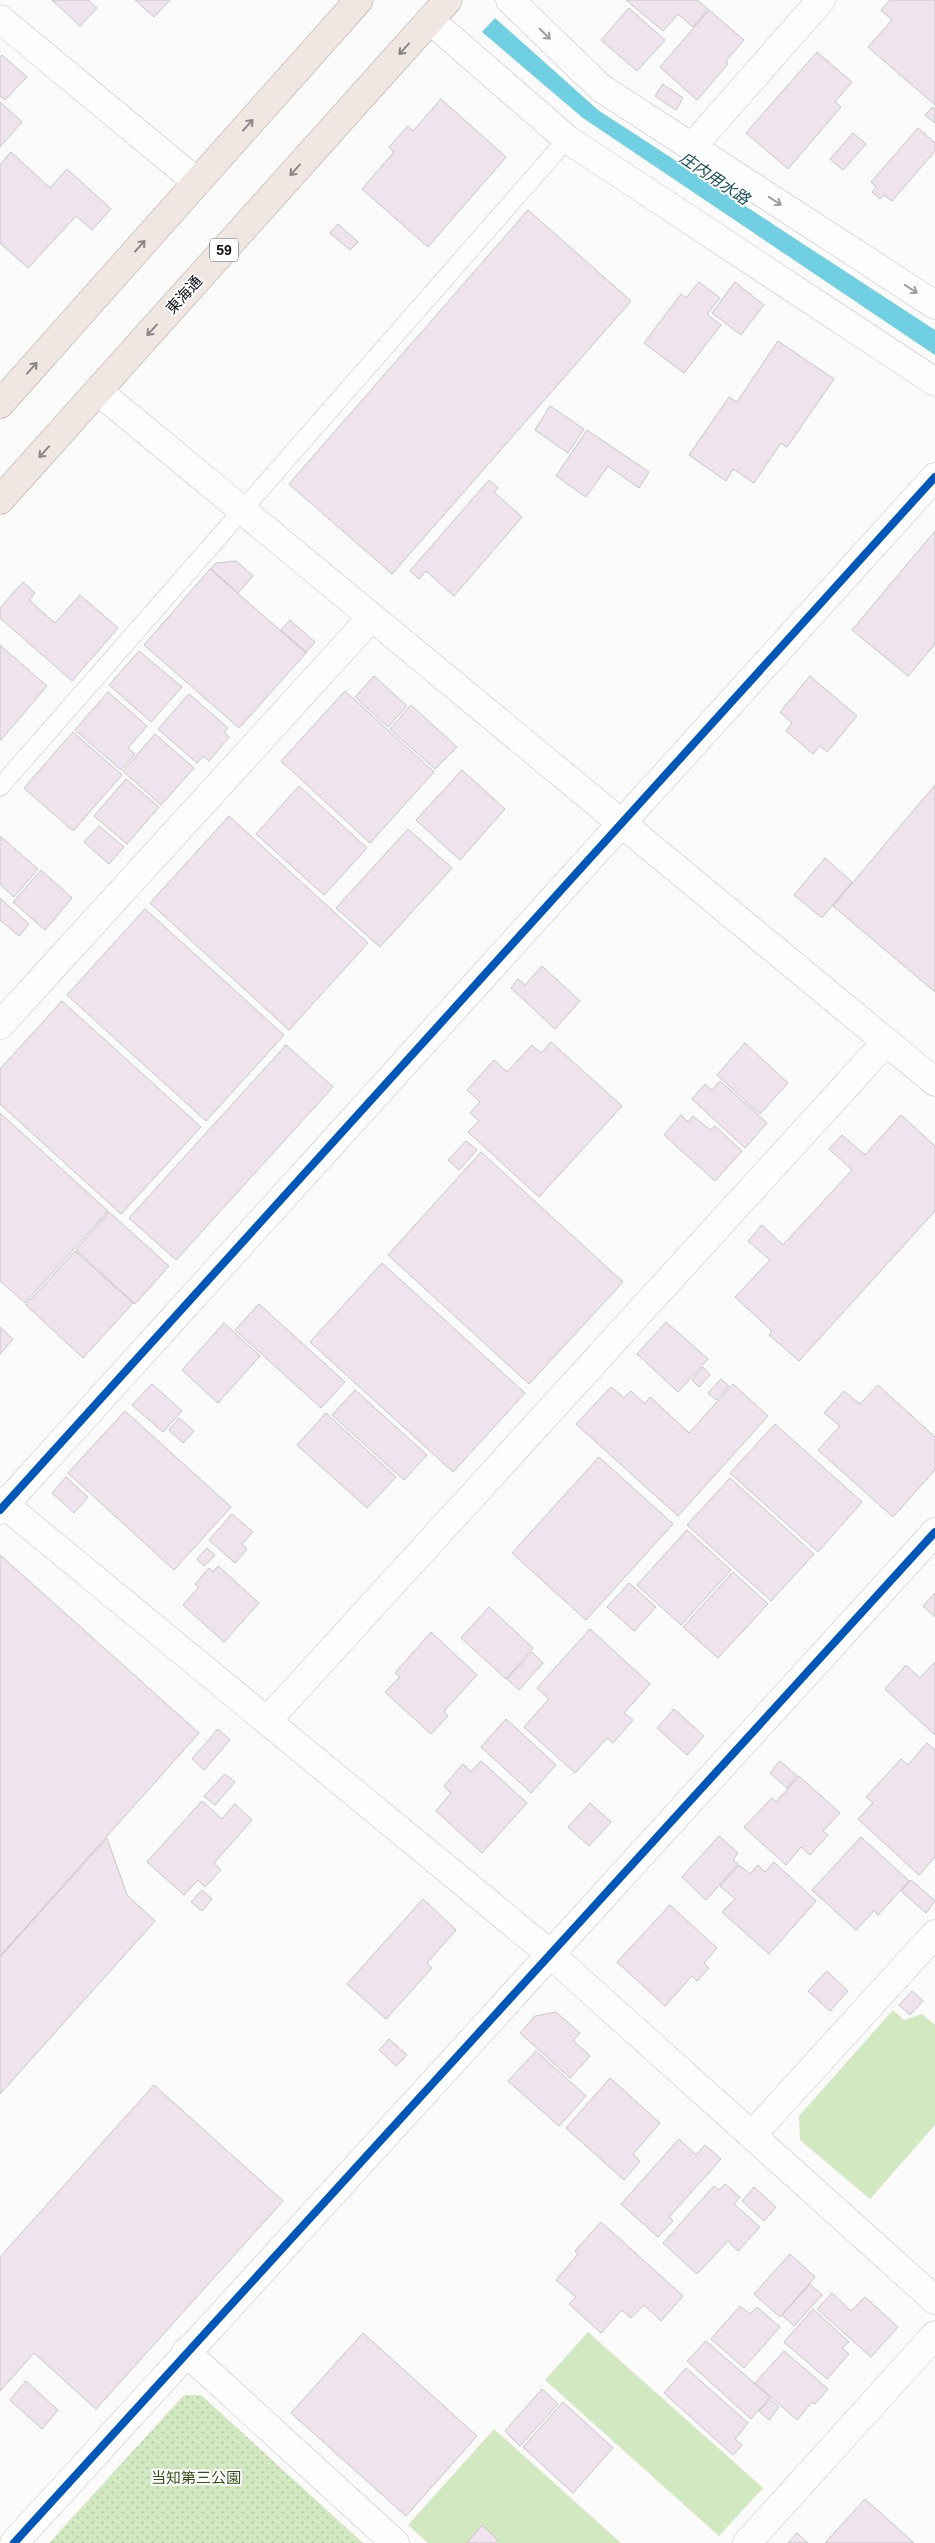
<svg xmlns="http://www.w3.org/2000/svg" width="935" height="2543" font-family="Arial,'Noto Sans JP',sans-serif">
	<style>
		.park { fill: url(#park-dots) }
		.garden { fill: #d1e8c0 }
		.water { fill: #70d0e1 }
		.building { fill: #efe4ee; stroke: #c9c5c8 }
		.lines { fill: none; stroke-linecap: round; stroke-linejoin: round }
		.lane-casing { stroke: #c4c3c8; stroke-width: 19 }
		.street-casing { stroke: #c4c3c8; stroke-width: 29 }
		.primary-casing { stroke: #b6a69e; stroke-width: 29 }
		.lane { stroke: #fefefe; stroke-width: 18 }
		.street { stroke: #fefefe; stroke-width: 28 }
		.primary { stroke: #f0e7e2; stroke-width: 28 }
		.cycleway-casing { stroke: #fff; stroke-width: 11 }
		.cycleway { stroke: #0057b8; stroke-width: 8 }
		.oneway { stroke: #9e9ea2 }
		.oneway2 { stroke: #8b8587 }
		.labels { text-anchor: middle; stroke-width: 4; stroke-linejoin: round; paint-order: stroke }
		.shield { fill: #fff; stroke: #57565d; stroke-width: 1 }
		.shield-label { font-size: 14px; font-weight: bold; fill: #0f0e17 }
		.street-label { font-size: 15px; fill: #0f0e17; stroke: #fff }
		.park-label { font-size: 15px; fill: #345019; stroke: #fff }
		.water-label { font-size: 16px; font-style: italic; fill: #184f5a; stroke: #fff }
	</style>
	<defs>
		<pattern id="park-dots" width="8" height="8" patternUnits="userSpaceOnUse" patternTransform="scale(1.25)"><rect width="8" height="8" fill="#d1e8c0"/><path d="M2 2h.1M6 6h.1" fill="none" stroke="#b2c6a4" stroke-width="1.8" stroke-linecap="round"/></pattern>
	</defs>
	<rect width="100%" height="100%" fill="#fbfbfb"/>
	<path class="park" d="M184 2395H201L363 2543H49Z"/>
	<g class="garden">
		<path d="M893 2010 904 2020 922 2014 935 2025V2125L870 2199 800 2140 799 2116Z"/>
		<path d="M588 2332 763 2488 719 2536 545 2380Z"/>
		<path d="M494 2429 621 2543H428L408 2525Z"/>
	</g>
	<path class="water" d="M495 18 598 110 935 330V355L583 118 482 32Z"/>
	<g class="building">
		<path d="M52 0H88L97 8 80 26Z"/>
		<path d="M135 0H170L154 17Z"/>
		<path d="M626 0H697L708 9 693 27 678 14 663 31Z"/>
		<path d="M890 0H935V105L868 47 892 20 881 10Z"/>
		<path d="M629 8 665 40 637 71 601 40Z"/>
		<path d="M709 10 744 40 726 61 728 64 697 100 660 67Z"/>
		<path d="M817 52 852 82 835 102 841 107 788 169 746 133Z"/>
		<path d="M2 55 27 77 5 100 0 96V57Z"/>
		<path d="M663 84 683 98 676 110 655 96Z"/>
		<path d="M441 99 506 157 428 247 362 189 394 152 389 147 408 126 413 131Z"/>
		<path d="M0 102 22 122 0 147Z"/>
		<path d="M933 107 935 109V123L925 115Z"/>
		<path d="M918 128 935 143V151L892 201 884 195 880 199 872 192 876 187 871 182Z"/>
		<path d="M853 133 866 144 843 170 830 159Z"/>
		<path d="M11 152 50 188 67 169 111 209 92 230 76 216 28 268 0 243V165Z"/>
		<path d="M528 210 631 301 392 574 289 484Z"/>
		<path d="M338 224 358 242 350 250 330 233Z"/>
		<path d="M699 282 720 298 707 314 721 325 684 373 644 343 681 294 686 298Z"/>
		<path d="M735 282 764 305 741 335 712 313Z"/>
		<path d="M778 341 834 379 787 447 781 443 754 483 733 469 726 481 689 455 729 397 737 402Z"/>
		<path d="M550 406 584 429 568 453 535 430Z"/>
		<path d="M587 430 649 472 639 488 608 466 586 497 556 476Z"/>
		<path d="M489 480 498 488 494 492 522 517 454 596 426 571 419 579 410 571Z"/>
		<path d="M935 531V644L908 676 852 630Z"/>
		<path d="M236 561 253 576 238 593 211 569 216 563Z"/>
		<path d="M210 569 306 653 239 728 144 645Z"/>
		<path d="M23 582 35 593 29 600 55 623 80 595 118 628 72 681 0 618V608Z"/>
		<path d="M290 620 315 642 306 652 281 630Z"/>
		<path d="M0 645 47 686 0 741Z"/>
		<path d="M139 651 182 687 151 722 109 685Z"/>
		<path d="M374 676 407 706 388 727 355 697Z"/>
		<path d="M810 676 857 716 827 752 820 746 813 754 786 731 792 723 780 712Z"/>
		<path d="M345 691 434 772 370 843 281 761Z"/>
		<path d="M108 692 147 726 128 748 135 754 121 770 75 730Z"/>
		<path d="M189 694 228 728 224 732 229 737 209 761 203 756 197 763 158 729Z"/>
		<path d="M411 705 457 747 435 769 390 729Z"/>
		<path d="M73 732 122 775 73 831 24 788Z"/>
		<path d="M155 734 194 768 161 805 123 771Z"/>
		<path d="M462 770 505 809 460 860 416 820Z"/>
		<path d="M126 779 159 807 127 844 94 816Z"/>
		<path d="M935 785V992L833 906Z"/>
		<path d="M299 786 367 848 324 895 256 834Z"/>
		<path d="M229 816 368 943 289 1030 150 903Z"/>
		<path d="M99 826 124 847 109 864 84 842Z"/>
		<path d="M408 829 452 868 380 947 336 908Z"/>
		<path d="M0 836 38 869 14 897 0 884Z"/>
		<path d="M825 858 852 882 822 918 794 895Z"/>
		<path d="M41 870 72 898 45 930 13 902Z"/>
		<path d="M0 898 29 924 19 936 0 920Z"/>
		<path d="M145 909 284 1035 206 1121 67 995Z"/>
		<path d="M542 966 580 1001 555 1029 511 988 518 979 525 985Z"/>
		<path d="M62 1001 201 1127 121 1214 0 1104V1069Z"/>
		<path d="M551 1042 622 1106 539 1197 468 1132 479 1121 470 1113 480 1102 467 1090 494 1060 507 1072 532 1045 541 1053Z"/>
		<path d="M745 1043 788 1083 760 1114 717 1075Z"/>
		<path d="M286 1045 333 1087 176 1260 129 1218Z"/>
		<path d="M720 1081 767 1123 745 1148 692 1099 705 1084 712 1090Z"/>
		<path d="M0 1113 108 1211 25 1303 0 1281Z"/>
		<path d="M681 1115 688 1122 693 1116 710 1130 715 1126 742 1151 715 1181 664 1135Z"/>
		<path d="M901 1115 935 1146V1211L799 1361 769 1335 772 1331 735 1297 770 1260 748 1241 762 1225 783 1245 852 1170 829 1149 842 1135 865 1155Z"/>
		<path d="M466 1141 477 1150 459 1170 448 1160Z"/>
		<path d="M481 1152 623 1282 529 1384 388 1255Z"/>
		<path d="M109 1212 169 1266 135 1304 76 1250Z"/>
		<path d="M75 1251 133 1303 83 1358 26 1305Z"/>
		<path d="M382 1263 525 1393 453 1472 310 1342Z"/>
		<path d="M259 1304 345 1382 321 1408 235 1330Z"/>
		<path d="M666 1322 708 1359 678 1392 637 1354Z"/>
		<path d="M224 1323 260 1356 218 1403 182 1370Z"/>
		<path d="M0 1327 13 1339 0 1354Z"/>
		<path d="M703 1367 710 1375 699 1387 692 1380Z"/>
		<path d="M721 1379 729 1386 716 1400 708 1393Z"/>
		<path d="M152 1384 182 1411 163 1432 132 1405Z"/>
		<path d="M733 1384 768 1416 678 1516 576 1424 611 1387 624 1398 631 1391 645 1404 650 1397 689 1433Z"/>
		<path d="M878 1385 935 1437V1470L893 1517 818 1450 840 1426 824 1413 844 1391 860 1404Z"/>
		<path d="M355 1390 427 1455 404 1480 332 1415Z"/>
		<path d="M125 1411 231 1507 174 1570 68 1473Z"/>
		<path d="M326 1413 396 1477 367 1508 297 1445Z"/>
		<path d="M179 1418 194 1431 183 1443 169 1430Z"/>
		<path d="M775 1424 862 1502 818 1552 730 1473Z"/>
		<path d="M599 1457 673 1524 586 1620 512 1553Z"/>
		<path d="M66 1477 88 1497 74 1513 52 1493Z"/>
		<path d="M730 1478 814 1554 771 1601 687 1525Z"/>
		<path d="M232 1514 253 1532 242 1544 247 1549 235 1563 209 1540Z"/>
		<path d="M687 1530 731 1570 681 1625 637 1585Z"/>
		<path d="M207 1548 215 1555 204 1566 197 1559Z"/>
		<path d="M0 1555 199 1733 0 1956Z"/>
		<path d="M218 1566 259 1603 224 1642 183 1605 199 1587 195 1584 209 1568 213 1572Z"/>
		<path d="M733 1572 768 1604 718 1658 683 1627Z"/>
		<path d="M629 1583 656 1607 634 1631 607 1607Z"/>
		<path d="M935 1593V1617L923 1606Z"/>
		<path d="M489 1607 533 1648 506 1679 461 1638Z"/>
		<path d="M590 1629 650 1684 624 1713 633 1720 613 1743 607 1738 575 1773 524 1727 549 1699 537 1688Z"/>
		<path d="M431 1632 477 1675 444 1711 448 1716 431 1734 385 1692 400 1677 395 1673Z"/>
		<path d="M532 1652 543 1663 519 1690 507 1679Z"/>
		<path d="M935 1662V1735L885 1689 906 1665 920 1678Z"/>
		<path d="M674 1709 704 1736 687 1755 657 1728Z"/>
		<path d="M506 1719 556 1765 531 1793 481 1747Z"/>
		<path d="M218 1729 230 1740 204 1770 192 1759Z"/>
		<path d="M927 1743 935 1750V1857L919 1875 858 1819 873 1803 866 1797 901 1759 908 1765Z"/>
		<path d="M481 1761 527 1803 482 1853 436 1811 451 1793 444 1786 463 1764 471 1772Z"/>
		<path d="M780 1761 797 1776 787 1788 770 1773Z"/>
		<path d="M225 1774 235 1782 215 1805 204 1796Z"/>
		<path d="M799 1776 840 1813 823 1831 828 1835 810 1855 801 1847 786 1865 744 1827 772 1798 776 1802Z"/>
		<path d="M202 1801 222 1819 235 1804 252 1820 214 1863 221 1870 205 1887 198 1880 184 1895 147 1862Z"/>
		<path d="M590 1803 611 1822 589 1846 568 1827Z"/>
		<path d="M719 1836 738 1853 733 1860 738 1864 706 1900 682 1877Z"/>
		<path d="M861 1837 909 1881 878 1915 874 1911 856 1930 812 1890Z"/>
		<path d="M107 1838 127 1895 155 1921 0 2094V1957Z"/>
		<path d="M774 1862 816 1901 769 1954 722 1912 735 1899 720 1886 739 1865 750 1874 758 1865 765 1872Z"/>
		<path d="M911 1880 935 1901 926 1913 901 1891Z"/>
		<path d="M202 1890 212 1899 202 1911 191 1902Z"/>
		<path d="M423 1899 456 1930 427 1963 432 1968 386 2019 347 1984Z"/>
		<path d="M670 1905 717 1948 704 1963 709 1968 697 1981 692 1976 665 2006 617 1962Z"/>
		<path d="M827 1971 848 1991 830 2011 808 1991Z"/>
		<path d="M912 1991 923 2001 910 2015 899 2005Z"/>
		<path d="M556 2012 580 2033 573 2040 590 2056 570 2078 520 2033 535 2016Z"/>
		<path d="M389 2039 407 2055 396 2066 379 2050Z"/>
		<path d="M536 2051 586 2096 559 2126 508 2081Z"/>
		<path d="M610 2078 660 2123 633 2154 640 2161 624 2180 566 2128Z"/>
		<path d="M154 2085 283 2201 96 2409 34 2353 0 2391V2257Z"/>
		<path d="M679 2139 696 2155 705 2145 721 2159 669 2217 673 2221 658 2237 621 2204Z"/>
		<path d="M725 2184 740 2197 734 2204 760 2227 738 2251 728 2241 697 2274 663 2243 714 2186 719 2190Z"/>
		<path d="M754 2187 776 2207 764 2221 742 2201Z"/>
		<path d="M601 2222 683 2296 661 2321 644 2305 631 2318 622 2310 601 2333 569 2304 576 2297 556 2280 578 2254 575 2251Z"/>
		<path d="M790 2254 815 2277 780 2317 754 2294Z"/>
		<path d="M810 2284 822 2295 794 2326 782 2315Z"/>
		<path d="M832 2293 851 2311 865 2297 898 2327 871 2357 817 2309Z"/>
		<path d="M740 2306 750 2314 757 2307 780 2327 744 2368 711 2339Z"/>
		<path d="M813 2309 849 2342 842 2348 849 2354 827 2379 784 2342Z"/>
		<path d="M363 2333 477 2436 406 2516 291 2413Z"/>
		<path d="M706 2341 770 2397 751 2419 687 2361Z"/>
		<path d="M784 2351 828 2389 815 2404 812 2402 797 2420 755 2383Z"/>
		<path d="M686 2368 748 2423 735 2439 742 2445 733 2455 664 2393Z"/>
		<path d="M26 2381 58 2410 42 2429 10 2400Z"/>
		<path d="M542 2389 558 2404 520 2446 505 2431Z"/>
		<path d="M770 2399 779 2407 769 2420 759 2411Z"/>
		<path d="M563 2402 613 2448 573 2493 523 2447Z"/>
		<path d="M865 2499 914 2543H825Z"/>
		<path d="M482 2525 498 2540 495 2543H467Z"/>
		<path d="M797 2533 808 2543H788Z"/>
	</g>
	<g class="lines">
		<g class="lane-casing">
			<path id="lane" d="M0 787 567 139"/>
		</g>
		<g class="street-casing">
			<g id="street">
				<path d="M510 0 601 88 935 305"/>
				<path d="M0 19 197 182"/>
				<path d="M430 20 567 139 935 382"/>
				<path d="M692 147 821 0"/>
				<path d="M98 391 935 1082"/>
				<path d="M0 1025 371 618"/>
				<path d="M0 1501 549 1953 935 2300"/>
				<path d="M0 1510 935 477"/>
				<path d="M267 1721 886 1042"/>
				<path d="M752 2135 935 1934"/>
				<path d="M186 2352 395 2543"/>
				<path d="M14 2543 935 1532"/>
				<path d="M747 2543 935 2335"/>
			</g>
		</g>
		<g class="primary-casing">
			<g id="primary">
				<path d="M0 404 359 0"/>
				<path d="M0 500 448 0"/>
			</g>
		</g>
		<use href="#lane" class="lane"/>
		<use href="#street" class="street"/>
		<use href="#primary" class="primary"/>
		<g class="cycleway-casing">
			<g id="cycleway">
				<path d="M0 1510 935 477"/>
				<path d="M14 2543 935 1532"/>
			</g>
		</g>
		<use href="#cycleway" class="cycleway"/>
	</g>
	<defs><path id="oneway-shaft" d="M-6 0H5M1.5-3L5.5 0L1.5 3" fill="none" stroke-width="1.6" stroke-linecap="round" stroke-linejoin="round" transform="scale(1.25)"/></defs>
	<g class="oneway">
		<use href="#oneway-shaft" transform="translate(545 34) rotate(44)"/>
		<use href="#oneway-shaft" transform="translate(775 201) rotate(33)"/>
		<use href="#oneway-shaft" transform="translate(911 289) rotate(33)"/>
	</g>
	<g class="oneway2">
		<use href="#oneway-shaft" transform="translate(404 49) rotate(132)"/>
		<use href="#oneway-shaft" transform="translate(248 125) rotate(-48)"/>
		<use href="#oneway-shaft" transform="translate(295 170) rotate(132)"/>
		<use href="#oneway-shaft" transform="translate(140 246) rotate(-48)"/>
		<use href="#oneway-shaft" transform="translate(152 330) rotate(132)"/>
		<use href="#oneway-shaft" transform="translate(32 368) rotate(-48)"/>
		<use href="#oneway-shaft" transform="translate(44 452) rotate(132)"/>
	</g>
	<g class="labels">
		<rect class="shield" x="210" y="238.5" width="28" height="23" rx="4"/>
		<g class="shield-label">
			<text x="224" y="255">59</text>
		</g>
		<g class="street-label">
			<text transform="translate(184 295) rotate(-48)" y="5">東海通</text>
		</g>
		<g class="park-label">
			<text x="196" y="2483">当知第三公園</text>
		</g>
		<g class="water-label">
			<text transform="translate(715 178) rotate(34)" y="6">庄内用水路</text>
		</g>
	</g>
</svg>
